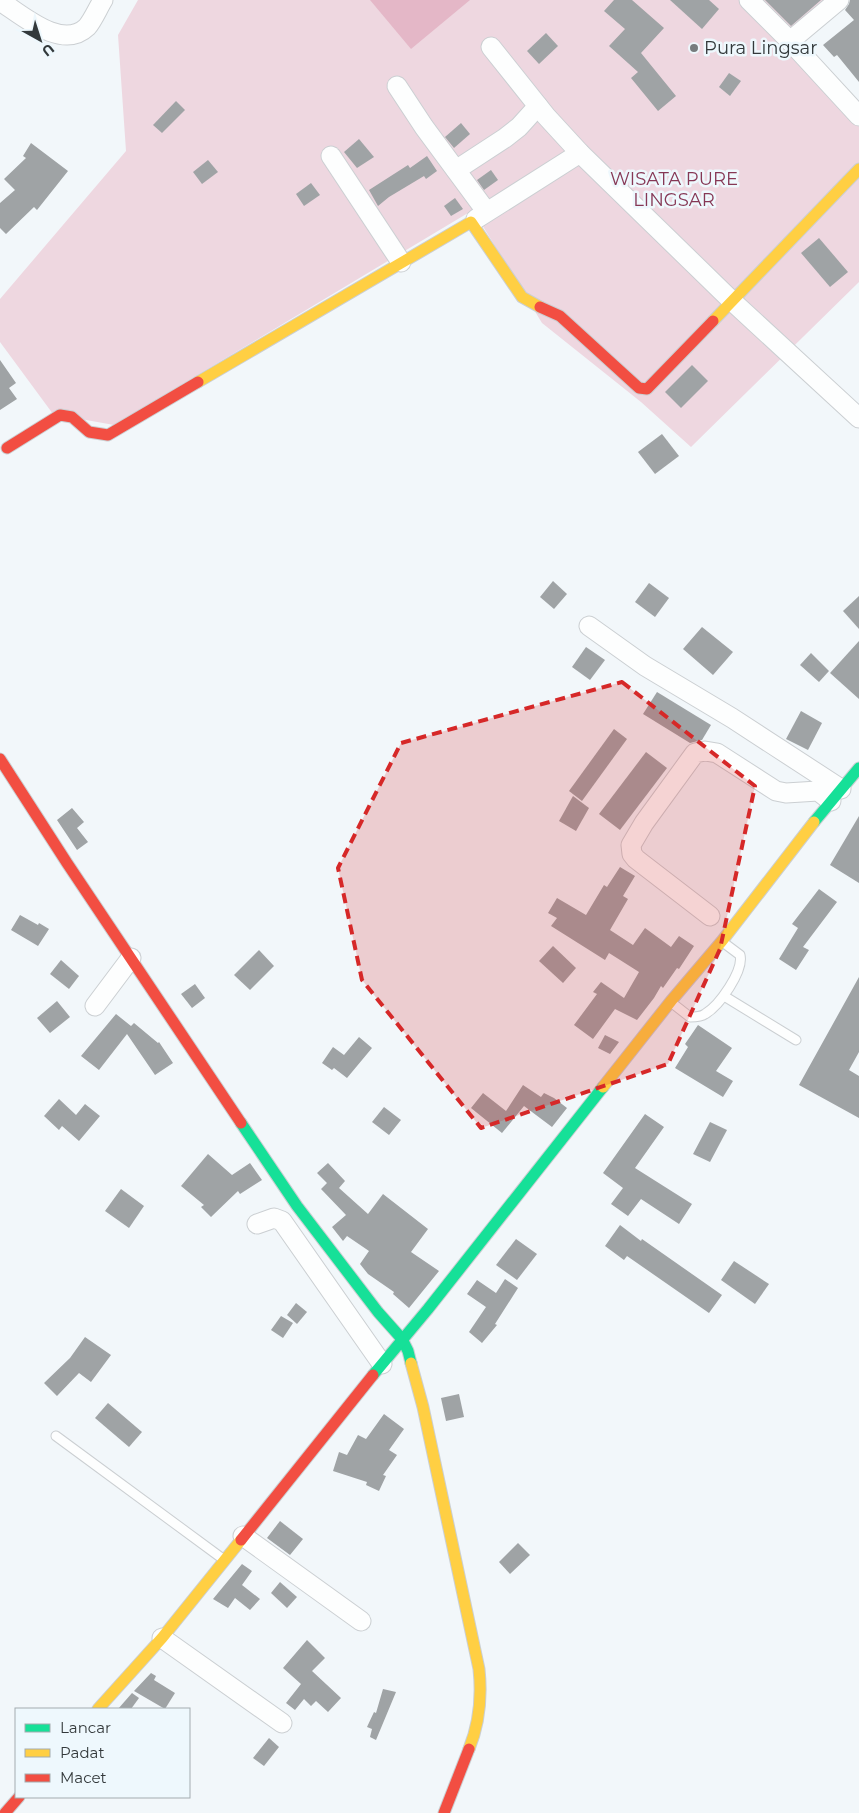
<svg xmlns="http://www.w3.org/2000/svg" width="859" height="1813" font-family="Montserrat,sans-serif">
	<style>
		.green { fill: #eed7e0 }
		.water { fill: #e4b7c7 }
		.building { fill: #9fa3a5 }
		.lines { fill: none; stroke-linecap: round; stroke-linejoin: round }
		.lane-casing { stroke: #cbcfd2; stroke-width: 11 }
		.street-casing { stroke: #cbcfd2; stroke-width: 21 }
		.fast-casing { stroke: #cbcfd2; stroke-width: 13 }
		.slow-casing { stroke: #cbcfd2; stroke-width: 13 }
		.jam-casing { stroke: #cbcfd2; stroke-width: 13 }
		.lane { stroke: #fdfefe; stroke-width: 9 }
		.street { stroke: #fdfefe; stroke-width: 19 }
		.fast { stroke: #16e098; stroke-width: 11 }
		.slow { stroke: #ffcf43; stroke-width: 11 }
		.jam { stroke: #f24e42; stroke-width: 11 }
		.marked { fill: #d62828; fill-opacity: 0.2; stroke: #d62828; stroke-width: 4; stroke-dasharray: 10 6; stroke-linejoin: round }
		.poi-dot { fill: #767c7e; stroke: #eef8fd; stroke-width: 2 }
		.labels { text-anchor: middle; stroke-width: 5; stroke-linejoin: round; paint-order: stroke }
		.poi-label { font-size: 18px; fill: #33393b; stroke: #eef8fd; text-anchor: start }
		.park-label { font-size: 18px; fill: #863755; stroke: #eef8fd }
	</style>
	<rect width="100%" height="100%" fill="#f2f7fa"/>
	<path class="green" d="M138 0H838L791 46 859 127V282L691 447 641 402 542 323 473 210 114 425 53 414 0 342V299L126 151 118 35Z"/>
	<path class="water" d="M370 0H470L411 49Z"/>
	<g class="building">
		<path d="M614 0H632L664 28 641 53 676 96 658 111 631 78 638 72 609 46 625 29 604 11Z"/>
		<path d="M670 0H709L719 9 702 29Z"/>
		<path d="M765 0H821L791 26Z"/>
		<path d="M850 0H859V82L837 55 834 57 823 45 854 20 845 10 849 4Z"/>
		<path d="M546 33 558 46 539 64 527 51Z"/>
		<path d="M729 73 741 81 730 96 719 87Z"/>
		<path d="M176 101 185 110 162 133 153 125Z"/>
		<path d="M461 123 470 134 454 148 445 137Z"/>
		<path d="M359 139 374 157 357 168 344 152Z"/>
		<path d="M31 143 68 171 37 210 34 207 6 234 0 228V203L15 190 4 179 26 158 23 156Z"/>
		<path d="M427 156 437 171 426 179 424 176 389 197 378 206 369 190 408 165 410 168Z"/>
		<path d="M208 160 218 172 202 184 193 172Z"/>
		<path d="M491 170 498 180 484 190 477 180Z"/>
		<path d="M311 183 320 195 304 206 296 194Z"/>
		<path d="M455 198 463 209 451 216 444 206Z"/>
		<path d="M819 238 848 272 830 287 801 253Z"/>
		<path d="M0 360 16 383 9 388 17 399 0 410Z"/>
		<path d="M692 365 708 381 681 408 665 392Z"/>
		<path d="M662 434 679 456 655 474 638 452Z"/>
		<path d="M553 581 567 594 554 609 540 597Z"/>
		<path d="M649 583 669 598 655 617 635 602Z"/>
		<path d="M859 596V629L843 611Z"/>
		<path d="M702 627 733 652 713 675 683 649Z"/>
		<path d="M859 641V699L830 673Z"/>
		<path d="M586 647 605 660 590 680 572 667Z"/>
		<path d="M811 653 829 671 819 682 800 665Z"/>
		<path d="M657 692 711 725 702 740 690 743 643 714Z"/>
		<path d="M801 711 822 723 808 750 786 739Z"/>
		<path d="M614 729 627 739 582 801 569 791Z"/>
		<path d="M646 752 667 768 620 830 599 814Z"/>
		<path d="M573 796 589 808 576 831 559 821Z"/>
		<path d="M72 808 84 822 77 828 88 842 77 850 57 820Z"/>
		<path d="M859 816V883L830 865Z"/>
		<path d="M620 867 635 876 623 896 628 899 610 930 633 945 645 928 671 947 679 936 694 946 679 969 677 968 663 988 661 986 654 998 637 1020 615 1009 593 1039 574 1025 597 994 593 992 601 982 624 998 639 972 609 953 605 960 551 926 557 918 548 913 557 898 586 915 604 885 607 887Z"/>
		<path d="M819 889 837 902 803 947 809 950 796 970 779 959 798 928 792 924Z"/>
		<path d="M20 915 38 925 39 923 49 929 38 946 11 930Z"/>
		<path d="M553 946 576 968 563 983 539 961Z"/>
		<path d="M259 950 274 966 250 990 234 975Z"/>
		<path d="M61 960 79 976 69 989 50 974Z"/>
		<path d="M859 977V1052L849 1070 859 1076V1118L799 1085Z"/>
		<path d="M195 984 205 998 192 1008 181 994Z"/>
		<path d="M57 1001 70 1017 50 1033 37 1018Z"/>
		<path d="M116 1014 131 1026 134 1023 158 1043 159 1042 173 1063 155 1075 127 1034 99 1070 81 1056Z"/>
		<path d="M698 1025 732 1048 716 1071 733 1081 723 1097 675 1068 688 1047 685 1044Z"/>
		<path d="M605 1035 619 1042 610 1054 598 1048Z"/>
		<path d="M359 1037 372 1048 347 1078 334 1068 332 1070 322 1063 333 1047 344 1055Z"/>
		<path d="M523 1085 541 1097 544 1093 554 1098 567 1108 552 1127 524 1106 502 1133 471 1108 483 1093 506 1111Z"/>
		<path d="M59 1099 76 1115 85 1104 100 1116 79 1141 62 1126 59 1130 44 1116Z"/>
		<path d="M384 1107 401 1120 389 1135 372 1122Z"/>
		<path d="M645 1114 664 1127 635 1168 692 1204 679 1224 641 1199 628 1216 611 1204 623 1188 603 1173Z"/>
		<path d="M710 1122 727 1130 710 1162 693 1154Z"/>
		<path d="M208 1154 232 1175 250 1163 262 1180 240 1194 238 1191 211 1217 201 1207 204 1205 181 1186Z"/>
		<path d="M328 1163 345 1181 339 1188 368 1214 383 1194 428 1229 411 1252 439 1271 409 1308 393 1294 394 1292 368 1274 360 1264 369 1251 347 1236 343 1241 332 1227 346 1215 321 1189 327 1183 317 1173Z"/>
		<path d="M121 1189 144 1206 129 1228 105 1211Z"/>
		<path d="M620 1225 641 1241 642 1239 722 1295 709 1313 627 1256 624 1260 605 1246Z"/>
		<path d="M516 1239 537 1254 517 1280 496 1265Z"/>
		<path d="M734 1261 769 1284 755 1304 721 1280Z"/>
		<path d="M505 1279 518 1288 495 1324 497 1325 482 1343 469 1332 486 1307 467 1294 477 1280 496 1293Z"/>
		<path d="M296 1303 307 1312 297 1324 287 1315Z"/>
		<path d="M281 1316 293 1323 283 1338 271 1330Z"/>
		<path d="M85 1337 111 1355 91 1382 79 1373 57 1396 44 1383 70 1358Z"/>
		<path d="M459 1394 464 1417 446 1421 441 1398Z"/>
		<path d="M108 1403 142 1432 129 1447 95 1418Z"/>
		<path d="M384 1414 404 1429 389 1450 397 1455 383 1475 386 1476 379 1491 366 1485 367 1482 333 1471 339 1452 347 1455 358 1435 366 1439Z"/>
		<path d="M280 1521 303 1539 290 1555 267 1538Z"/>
		<path d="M518 1543 530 1555 510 1574 499 1562Z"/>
		<path d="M242 1564 252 1571 242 1585 260 1599 250 1610 235 1598 228 1608 213 1599Z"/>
		<path d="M280 1582 297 1597 287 1608 271 1593Z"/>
		<path d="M307 1640 325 1658 312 1671 341 1698 328 1712 316 1701 311 1706 304 1699 295 1710 286 1703 301 1684 283 1668Z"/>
		<path d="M151 1673 156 1676 154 1680 175 1693 165 1709 134 1691Z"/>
		<path d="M383 1689 396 1692 376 1740 370 1737 372 1729 367 1727 374 1712 376 1713Z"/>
		<path d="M132 1693 139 1698 131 1709H118Z"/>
		<path d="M269 1738 279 1747 264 1766 253 1758Z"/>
	</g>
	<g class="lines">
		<g class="lane-casing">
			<g id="lane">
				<path d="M724 996 796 1040"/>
				<path d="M672 1003 690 1017C695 1017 701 1017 705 1014 719 1006 744 971 740 955L724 943"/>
				<path d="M56 1436 223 1559"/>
			</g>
		</g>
		<g class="street-casing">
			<g id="street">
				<path d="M749 0 790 41"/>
				<path d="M839 0 790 41 859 116"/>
				<path d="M0 1C22 15 62 51 87 27 93 20 98 8 103 0"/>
				<path d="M491 47 546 116 580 153 732 301 859 418"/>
				<path d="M397 86 424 127 486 211"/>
				<path d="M331 156 401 262"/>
				<path d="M456 170 505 138 519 127 538 106"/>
				<path d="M476 219 580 153"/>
				<path d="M589 626 645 666 732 718 841 789"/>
				<path d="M710 916 636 859 632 854 631 845 644 823 695 753 705 751 717 753 776 791 786 793 818 791 831 801"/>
				<path d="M95 1006 131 958"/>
				<path d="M257 1224 274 1218 282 1221 382 1364"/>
				<path d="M243 1536 361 1621"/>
				<path d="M162 1638 282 1723"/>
			</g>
		</g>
		<g class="fast-casing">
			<g id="fast">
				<path d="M814 822 859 768"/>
				<path d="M241 1123 297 1206 378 1312 402 1339 408 1351 411 1363"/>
				<path d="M373 1375 428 1309 603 1087"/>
			</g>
		</g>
		<g class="slow-casing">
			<g id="slow">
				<path d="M713 321 859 169"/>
				<path d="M198 382 471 222 522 297 540 307"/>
				<path d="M603 1087 671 1001 722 941 814 822"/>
				<path d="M411 1363 423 1407 479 1669C482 1697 480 1722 469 1749"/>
				<path d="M98 1709 162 1638 241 1540"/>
			</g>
		</g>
		<g class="jam-casing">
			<g id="jam">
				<path d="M540 307 560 316 639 388 647 389 713 321"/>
				<path d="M7 448 60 415 72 417 89 432 108 435 198 382"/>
				<path d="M0 759 67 863 241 1123"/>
				<path d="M241 1540 373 1375"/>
				<path d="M5 1813 19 1797"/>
				<path d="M444 1813 469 1749"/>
			</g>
		</g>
		<use href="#lane" class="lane"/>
		<use href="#street" class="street"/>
		<use href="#fast" class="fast"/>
		<use href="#slow" class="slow"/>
		<use href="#jam" class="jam"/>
	</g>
	<path class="marked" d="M622 682 755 786 720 949 668 1064 481 1128 362 980 338 868 401 743Z"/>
	<circle class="poi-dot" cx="694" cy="48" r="5"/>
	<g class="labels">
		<g class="poi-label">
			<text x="704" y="54">Pura Lingsar</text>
		</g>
		<g class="park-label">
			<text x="674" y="185">WISATA PURE<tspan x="674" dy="21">LINGSAR</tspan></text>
		</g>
	</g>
	<rect x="15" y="1708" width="175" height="90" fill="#eef8fd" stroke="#a3acaf"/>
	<rect x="25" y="1724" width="25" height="8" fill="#16e098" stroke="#a3acaf"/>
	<text x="60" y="1733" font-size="15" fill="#33393b">Lancar</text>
	<rect x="25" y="1749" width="25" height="8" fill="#ffcf43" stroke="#a3acaf"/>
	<text x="60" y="1758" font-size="15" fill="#33393b">Padat</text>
	<rect x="25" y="1774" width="25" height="8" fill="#f24e42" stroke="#a3acaf"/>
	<text x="60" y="1783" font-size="15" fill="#33393b">Macet</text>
	<g transform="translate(40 40) rotate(141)" stroke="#eef8fd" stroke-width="4" paint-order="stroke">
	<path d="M0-4L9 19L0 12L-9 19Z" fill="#33393b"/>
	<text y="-8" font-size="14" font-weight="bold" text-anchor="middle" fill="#33393b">U</text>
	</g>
</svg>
